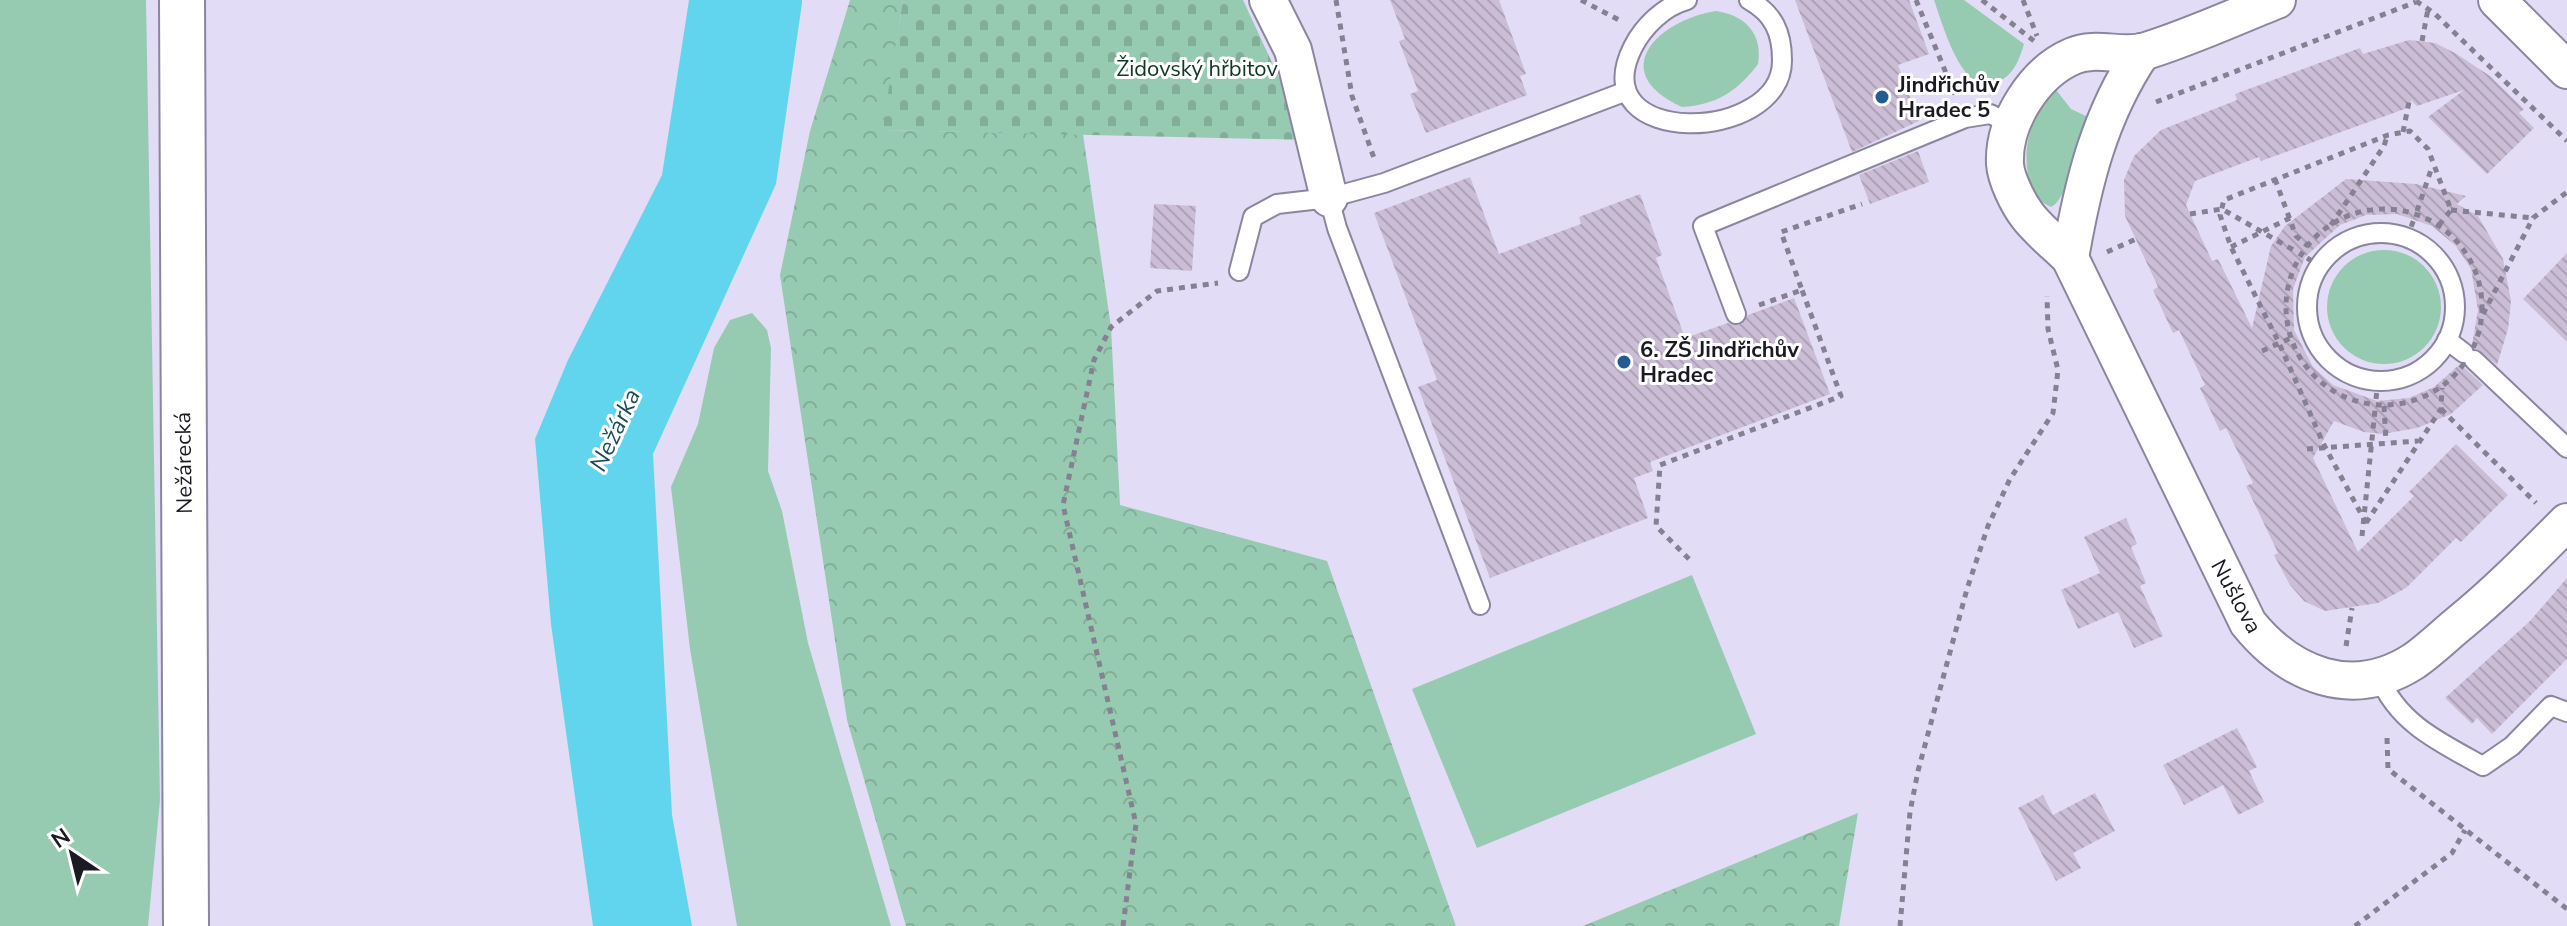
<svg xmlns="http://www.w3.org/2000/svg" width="2567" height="926" font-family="'Nunito Sans',sans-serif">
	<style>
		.grass { fill: #97cbb1 }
		.forest { fill: url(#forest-crowns) }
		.cemetery { fill: url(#cemetery-stones) }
		.water { fill: #62d5ee }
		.building { fill: url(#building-back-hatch) }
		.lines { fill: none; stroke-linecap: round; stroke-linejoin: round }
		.service-casing { stroke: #8b859d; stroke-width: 22 }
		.minor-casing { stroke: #8b859d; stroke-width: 40 }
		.tertiary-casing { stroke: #8b859d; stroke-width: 48 }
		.path { stroke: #858092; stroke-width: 5; stroke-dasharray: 6 6; stroke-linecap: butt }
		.service { stroke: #fff; stroke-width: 18 }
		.minor { stroke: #fff; stroke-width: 36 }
		.tertiary { stroke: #fff; stroke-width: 44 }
		.poi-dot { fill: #245b93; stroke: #fff; stroke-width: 3 }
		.labels { text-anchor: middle; stroke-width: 6; stroke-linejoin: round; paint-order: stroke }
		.park-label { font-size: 22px; fill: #0f3827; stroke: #fff }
		.poi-label { font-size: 22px; font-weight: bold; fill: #1b1922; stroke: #fff; text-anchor: start }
		.street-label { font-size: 22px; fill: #1b1922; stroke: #fff }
		.water-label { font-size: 24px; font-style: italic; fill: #1b4d57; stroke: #fff }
	</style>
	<defs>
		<pattern id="forest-crowns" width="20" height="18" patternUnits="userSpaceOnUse" patternTransform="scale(2)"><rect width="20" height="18" fill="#97cbb1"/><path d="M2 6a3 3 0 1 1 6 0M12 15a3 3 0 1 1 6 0" fill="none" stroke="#82ae98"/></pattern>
		<pattern id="cemetery-stones" width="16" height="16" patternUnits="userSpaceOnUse" patternTransform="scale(2)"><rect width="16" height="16" fill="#97cbb1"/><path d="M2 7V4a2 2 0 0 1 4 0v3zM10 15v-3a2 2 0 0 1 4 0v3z" fill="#82ae98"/></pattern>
		<pattern id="building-back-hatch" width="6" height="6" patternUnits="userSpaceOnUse" patternTransform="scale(2)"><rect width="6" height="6" fill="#cbbdd5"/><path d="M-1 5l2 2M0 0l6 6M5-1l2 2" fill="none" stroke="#aea2b7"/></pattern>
	</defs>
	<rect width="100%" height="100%" fill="#e3dcf6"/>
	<g class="grass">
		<path d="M0 0H146L160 800 148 926H0Z"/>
		<path d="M1934 0H1964L2024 44C2019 61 2013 76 1996 83 1962 98 1942 22 1934 0Z"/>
		<path d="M1716 11C1745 15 1763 34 1758 64 1738 91 1716 105 1682 107 1605 72 1658 20 1716 11Z"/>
		<path d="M2053 86 2071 109 2088 117C2079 139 2069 199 2051 207L2034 198C2019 154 2027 125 2053 86Z"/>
		<circle cx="2384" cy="307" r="57"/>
		<path d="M752 313 767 330 771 348 768 471 782 511 808 643 891 926H737L690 649 671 487 698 424 714 348 730 320Z"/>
		<path d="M1692 575 1756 734 1477 848 1412 689Z"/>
	</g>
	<g class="forest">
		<path d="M850 0H903L883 130 1083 134 1111 327 1120 505 1327 561 1456 926H906L847 720 780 275 810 131Z"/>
		<path d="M1858 813 1839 926H1583Z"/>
	</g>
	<path class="cemetery" d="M903 0H1243L1308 140 882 130Z"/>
	<path class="water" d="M689 0H802V3L776 184 653 454 672 815 692 926H593L551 624 535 439 568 360 662 175Z"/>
	<g class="building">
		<path d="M1390 0H1499L1526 74 1520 76 1527 95 1426 133 1410 94 1418 91 1399 41 1405 39Z"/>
		<path d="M1795 0H1909L1929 54 1898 65 1919 121 1852 152Z"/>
		<path d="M2409 40 2435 43 2455 53 2490 76 2524 109 2519 113 2534 128 2487 174 2428 117 2464 90 2417 106 2411 100 2410 107 2261 161 2259 157 2195 181 2186 205 2212 261 2218 259 2252 328 2271 246 2285 226 2346 179 2416 184 2466 196 2457 204 2478 216 2503 259 2511 301 2508 329 2497 365 2472 345 2478 310 2471 269 2456 246 2432 226 2397 214 2366 215 2340 225 2305 257 2293 289 2294 330 2313 367 2333 385 2377 401 2409 398 2434 387 2460 364 2483 385 2451 414 2417 428 2383 434 2364 432 2334 421 2313 458 2358 552 2414 496 2409 492 2456 444 2508 495 2461 542 2456 538 2406 588 2378 603 2325 611 2304 601 2290 585 2274 555 2278 553 2246 486 2253 483 2226 428 2220 431 2200 388 2205 385 2179 330 2173 333 2153 290 2158 287 2125 216 2124 180 2134 156 2161 130 2237 100 2235 94 2360 48 2363 54Z"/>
		<path d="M1918 151 1929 182 1870 204 1859 175Z"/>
		<path d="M1470 177 1499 254 1581 224 1579 217 1640 194 1662 255 1656 258 1685 338 1728 323 1739 325 1748 315 1794 298 1830 394 1650 462 1653 471 1634 478 1648 518 1490 578 1418 387 1437 380 1374 213Z"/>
		<path d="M1154 204 1196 206 1192 271 1150 268Z"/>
		<path d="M2567 253V342L2523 299Z"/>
		<path d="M2126 518 2137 544 2131 547 2146 583 2140 586 2163 636 2134 648 2118 612 2078 629 2061 590 2100 573 2084 537Z"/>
		<path d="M2567 578V659L2492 734 2477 718 2472 724 2445 698 2530 621Z"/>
		<path d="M2237 728 2257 767 2249 771 2264 802 2238 815 2223 785 2184 805 2163 765Z"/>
		<path d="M2095 793 2115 831 2073 853 2081 868 2056 881 2018 808 2043 795 2053 815Z"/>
	</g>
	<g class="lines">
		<g class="service-casing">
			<g id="service">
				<path d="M1687 0C1664 6 1643 27 1633 47 1581 149 1783 144 1782 60 1782 33 1774 14 1749 0"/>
				<path d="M1329 198 1337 228 1480 605"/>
				<circle cx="2381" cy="307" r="74"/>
				<path d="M1239 271 1253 217 1277 204 1329 198 1384 183 1624 92"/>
				<path d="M1736 314 1703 226 1965 118 1990 114 2013 125"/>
				<path d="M2447 340 2464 353"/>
				<path d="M2474 360 2567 448"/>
				<path d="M2379 676C2397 723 2441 743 2483 766L2512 746 2551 706 2567 712"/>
			</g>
		</g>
		<g class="minor-casing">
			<g id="minor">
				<path d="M1268 0 1293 50 1329 198"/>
				<path d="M2277 0C2234 17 2191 37 2146 51 2123 58 2096 46 2073 56 2035 72 2003 121 2005 164 2006 179 2018 203 2027 215 2038 230 2056 244 2070 258L2248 623C2290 675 2352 701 2414 661 2430 650 2445 635 2461 622 2499 591 2532 557 2567 522"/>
				<path d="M2497 0 2567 70"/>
				<path d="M2070 258C2083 183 2099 116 2142 52"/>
			</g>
		</g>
		<g class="tertiary-casing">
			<path id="tertiary" d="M182 0 186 926"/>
		</g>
		<g class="path">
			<path d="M1336 0 1352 96 1374 158"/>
			<path d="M1581 0 1619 20"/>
			<path d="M1916 0 1955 95"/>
			<path d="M1982 0 2034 41"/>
			<path d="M2023 0 2037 36"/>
			<path d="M2416 1 2434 13 2567 141"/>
			<path d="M2422 41 2428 9"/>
			<path d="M2156 102 2416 2"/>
			<path d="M2403 132 2409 102"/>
			<path d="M2275 179 2296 236 2308 246"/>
			<circle cx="2384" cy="307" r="98"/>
			<path d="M2451 210 2533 218"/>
			<path d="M2417 211 2432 167"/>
			<path d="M2190 214 2222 209 2297 252"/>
			<path d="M2331 225 2384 146 2387 136"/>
			<path d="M2439 225 2451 210"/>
			<path d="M2407 238 2414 219"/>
			<path d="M2231 247 2290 218"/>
			<path d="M2107 252 2136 239"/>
			<path d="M2307 258 2320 266"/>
			<path d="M1759 305 1802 290 1781 232 1862 204"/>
			<path d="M2483 314 2533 218 2567 192"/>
			<path d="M2262 351 2291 338"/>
			<path d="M2376 399 2378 380"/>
			<path d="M2384 406 2386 442"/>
			<path d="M2441 409 2536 503"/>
			<path d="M2307 449 2418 441"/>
			<path d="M2366 523 2324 445 2279 343 2231 247 2220 215 2224 200 2388 135 2410 131 2428 149 2451 210"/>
			<path d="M2366 523 2441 409 2442 388"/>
			<path d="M2362 536 2375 410"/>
			<path d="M1689 559 1656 526 1660 465 1841 396 1802 290"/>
			<path d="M2346 646 2352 608"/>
			<path d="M2387 738 2388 769 2567 909"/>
			<path d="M1123 926 1136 824 1063 505 1094 360 1111 327 1157 291 1218 283"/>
			<path d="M1900 926 1910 812 1918 771 1967 589 1988 526 2010 479 2053 413 2058 370 2048 329 2047 296"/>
			<path d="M2355 926 2452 853 2465 830"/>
		</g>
		<use href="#service" class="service"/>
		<use href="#minor" class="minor"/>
		<use href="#tertiary" class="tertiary"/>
	</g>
	<g class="poi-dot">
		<circle cx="1882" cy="97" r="8"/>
		<circle cx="1624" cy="362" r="8"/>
	</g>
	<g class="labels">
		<g class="park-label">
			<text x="1197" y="76">Židovský hřbitov</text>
		</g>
		<g class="poi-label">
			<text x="1898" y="92">Jindřichův<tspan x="1898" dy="25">Hradec 5</tspan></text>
			<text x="1640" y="357">6. ZŠ Jindřichův<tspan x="1640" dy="25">Hradec</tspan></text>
		</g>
		<g class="street-label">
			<text transform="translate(183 463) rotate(-91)" y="8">Nežárecká</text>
			<text transform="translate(2237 596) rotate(61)" y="8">Nušlova</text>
		</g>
		<g class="water-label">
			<text transform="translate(615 430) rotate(-65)" y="8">Nežárka</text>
		</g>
	</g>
	<g transform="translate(72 854) rotate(325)" stroke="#ffffff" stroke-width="6" paint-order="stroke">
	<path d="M0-6L14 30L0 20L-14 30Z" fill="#1b1922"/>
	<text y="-12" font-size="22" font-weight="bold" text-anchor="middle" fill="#1b1922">N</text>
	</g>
</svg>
